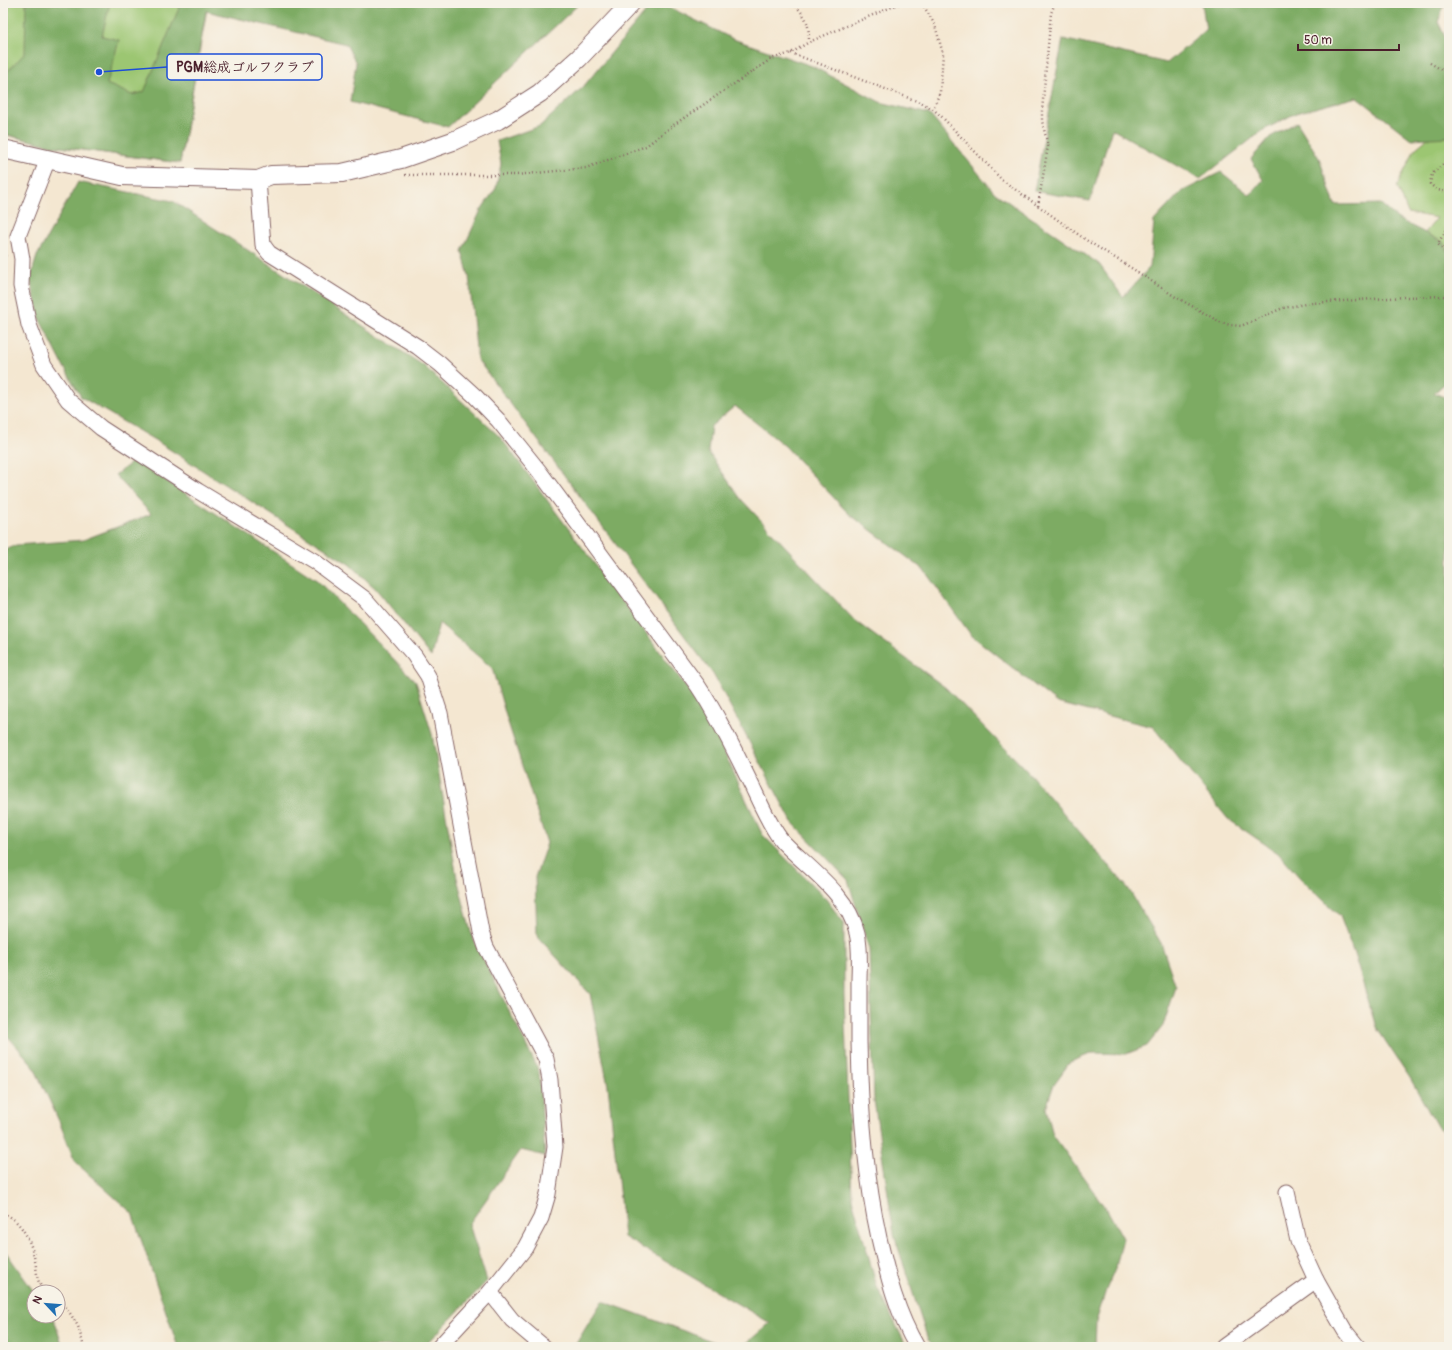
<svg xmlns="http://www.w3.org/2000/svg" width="1452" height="1350" font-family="Pangolin,'Klee One',sans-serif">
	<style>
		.green { fill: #9cc672; stroke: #73724e }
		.forest { fill: #7dab64; stroke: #646548 }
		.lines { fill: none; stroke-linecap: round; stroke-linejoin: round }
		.minor-casing { stroke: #866565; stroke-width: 17 }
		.tertiary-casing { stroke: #866565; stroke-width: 20 }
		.path { stroke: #866565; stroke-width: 2.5; stroke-dasharray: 1 3; stroke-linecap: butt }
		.minor { stroke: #fff; stroke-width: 15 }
		.tertiary { stroke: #fff; stroke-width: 18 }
		.leader { fill: none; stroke: #1d4ed8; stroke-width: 1.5 }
		.callout-dot { fill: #1d4ed8; stroke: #f7f3e8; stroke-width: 1.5 }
		.callout { fill: #f7f3e8; stroke: #1d4ed8; stroke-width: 1.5 }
		.callout-label { font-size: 14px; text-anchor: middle; font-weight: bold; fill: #4a1f2b }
	</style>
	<rect width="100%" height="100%" fill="#f7f3e8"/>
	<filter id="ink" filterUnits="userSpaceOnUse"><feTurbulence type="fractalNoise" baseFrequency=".025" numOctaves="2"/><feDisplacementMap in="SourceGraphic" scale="8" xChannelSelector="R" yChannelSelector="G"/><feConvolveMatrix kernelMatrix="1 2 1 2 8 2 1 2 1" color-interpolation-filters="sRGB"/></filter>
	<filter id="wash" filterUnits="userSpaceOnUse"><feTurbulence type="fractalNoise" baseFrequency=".012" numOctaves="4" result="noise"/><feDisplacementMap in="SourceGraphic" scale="16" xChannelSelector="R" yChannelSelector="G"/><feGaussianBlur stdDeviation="0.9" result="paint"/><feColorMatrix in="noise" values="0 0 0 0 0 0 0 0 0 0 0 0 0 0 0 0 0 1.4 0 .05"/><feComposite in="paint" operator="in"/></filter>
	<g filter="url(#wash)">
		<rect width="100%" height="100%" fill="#f4e7d1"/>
		<g class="green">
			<path d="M3 3H208L180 163 53 146 3 134Z"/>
			<path d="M1449 120V264L1416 244 1437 218 1408 213 1397 186 1415 149Z"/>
		</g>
		<g class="forest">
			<path d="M26 3H110L102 36 119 40 107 84 132 95 144 92 179 8V3H580L448 127 350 102 356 63 346 44 206 11 180 163 53 146 3 134V76L25 53Z"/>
			<path d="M653 3H661L733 39 812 66 880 102 929 114 995 193 1099 264 1123 297 1150 267 1154 221 1181 192 1221 172 1250 195 1263 180 1251 159 1270 137 1297 122 1319 158 1335 205 1381 204 1398 219 1443 242 1449 254V380L1434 393 1449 399V1133L1438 1128 1410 1078 1376 1027 1354 954 1340 916 1301 879 1278 853 1228 819 1153 727 1057 703 971 635 924 570 848 513 785 446 735 406 711 426 708 452 741 499 855 621 946 688 1029 773 1128 888 1161 943 1176 987 1163 1026 1147 1046 1126 1054 1093 1053 1070 1062 1054 1084 1046 1108 1053 1135 1109 1213 1123 1238 1116 1267 1106 1290 1096 1322 1095 1347H935L928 1340 894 1235 874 1100 869 949 848 880 792 822 713 674 477 359 469 276 462 251 481 210 496 188 501 164 497 141 540 126 583 87Z"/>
			<path d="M1202 3H1445L1438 22 1449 45V137L1411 139 1357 97 1296 113 1262 131 1200 179 1112 129 1090 201 1034 191 1063 39 1167 63 1206 30Z"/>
			<path d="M78 182 173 201 424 366 501 438 707 715 762 834 826 899 844 923V996L852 1198 877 1287 907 1347H742L770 1323 624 1237 608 1086 590 994 537 936 535 877 547 843 506 716 492 668 439 623 431 657 376 589 349 564 158 442 81 397 64 367 40 320 30 279 37 256Z"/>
			<path d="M135 460 318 581 416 682 432 734 457 878 472 936 539 1071 545 1156 521 1150 469 1224 487 1281 424 1347H178L132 1213 75 1162 59 1121 33 1065 3 1031V551L16 545 83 540 151 514 115 475Z"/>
			<path d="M3 1248 34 1292V1316H51L55 1322 63 1347H3Z"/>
			<path d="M602 1301 728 1347H574Z"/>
		</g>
	</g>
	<g filter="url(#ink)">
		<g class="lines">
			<g class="minor-casing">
				<g id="minor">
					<path d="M48 159 18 236 22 259 21 286 29 325 44 365 68 400 101 428 198 491 314 561 365 599 414 655 428 676 440 713 481 932 486 947 546 1059 550 1080 555 1147 548 1194 541 1218 525 1248 490 1292 439 1347"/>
					<path d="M258 180 263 245 269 253 418 347 440 364 475 396 498 420 539 471 698 686C720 719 736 754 753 788 760 803 772 830 783 842 809 869 848 894 857 933 861 949 859 967 859 983 859 1003 859 1022 859 1041 860 1108 865 1174 879 1238 888 1277 897 1313 917 1347"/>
					<path d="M1287 1192 1298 1241 1316 1280 1338 1319 1345 1331 1358 1347"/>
					<path d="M490 1292 512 1320 544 1347"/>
					<path d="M1223 1347 1316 1280"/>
				</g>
			</g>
			<g class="tertiary-casing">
				<path id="tertiary" d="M3 149 122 176 258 180 271 175 342 173 401 159 453 141 498 120 540 93 579 58 631 3"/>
			</g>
			<g class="path">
				<path d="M793 3C807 17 809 23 809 42"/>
				<path d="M922 3 935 25 943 54 940 92 933 109"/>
				<path d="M791 53 922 103 933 109 942 117 1002 180 1086 240 1133 269 1174 296 1220 322 1230 325 1241 326 1283 308 1311 303 1405 297 1449 296"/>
				<path d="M1430 63 1449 74"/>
				<path d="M1449 159 1432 174 1430 184 1437 190 1449 192"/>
				<path d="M405 175H516L586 168 646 146 675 124 771 59 791 53 809 42 901 3"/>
				<path d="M1038 206 1048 146 1042 121V111L1051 13 1055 3"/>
				<path d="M1449 229 1445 231 1438 244 1449 255"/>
				<path d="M3 259 7 253"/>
				<path d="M3 1213C22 1221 31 1241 35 1261 38 1274 35 1283 47 1292"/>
				<path d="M58 1298 61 1299 78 1326 84 1347"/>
			</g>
			<use href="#minor" class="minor"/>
			<use href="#tertiary" class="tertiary"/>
		</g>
	</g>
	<path class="leader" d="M99 72L167 67"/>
	<circle class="callout-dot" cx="99" cy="72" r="4"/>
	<rect class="callout" x="167" y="54" width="155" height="26" rx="4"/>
	<g class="callout-label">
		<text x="245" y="72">PGM総成ゴルフクラブ</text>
	</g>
	<rect width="1452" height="1350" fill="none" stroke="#f7f3e8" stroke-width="16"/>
	<g transform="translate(46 1304) rotate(296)"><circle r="19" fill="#f7f3e8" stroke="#b29e9c"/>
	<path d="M0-3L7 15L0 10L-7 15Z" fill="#1f6fb2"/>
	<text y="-6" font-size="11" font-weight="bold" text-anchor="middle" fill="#4a1f2b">N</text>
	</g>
	<path d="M1298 44v6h101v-6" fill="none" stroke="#4a1f2b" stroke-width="2"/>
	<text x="1304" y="44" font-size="12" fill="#4a1f2b" stroke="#f7f3e8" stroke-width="3" paint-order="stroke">50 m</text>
</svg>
